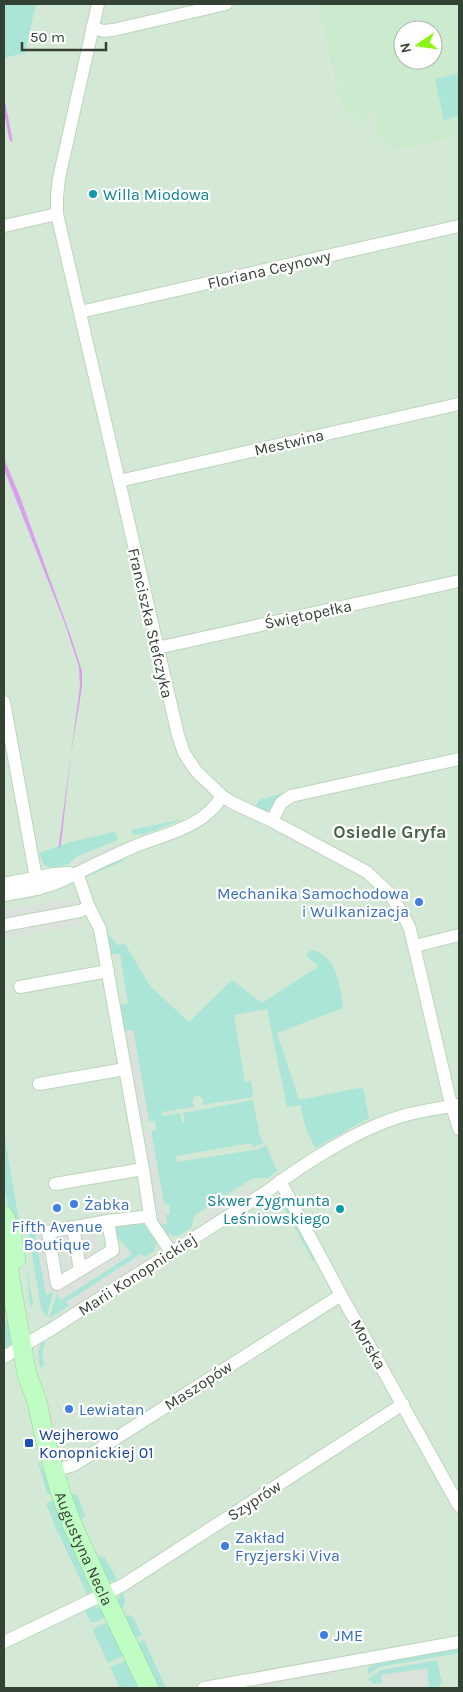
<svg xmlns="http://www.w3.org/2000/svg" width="463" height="1692" font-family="Karla,sans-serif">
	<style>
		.residential { fill: #d4e9d5; fill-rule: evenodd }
		.education { fill: #cceacd; fill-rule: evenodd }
		.green { fill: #abe5d8 }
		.parking { fill: #dbe1db }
		.water { fill: #d99eee }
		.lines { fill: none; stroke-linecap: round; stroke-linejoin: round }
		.stream { stroke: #d99eee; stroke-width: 3 }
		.minor-casing { stroke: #bcd4bc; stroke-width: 14 }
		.secondary-casing { stroke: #94d399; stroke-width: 20 }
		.minor { stroke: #fff; stroke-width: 12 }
		.secondary { stroke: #c0fdc5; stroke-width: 19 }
		.culture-dot { fill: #0f9aa8; stroke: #fff; stroke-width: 2 }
		.shop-dot { fill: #3f7fe0; stroke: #fff; stroke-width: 2 }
		.transit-dot { fill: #1a4fb4; stroke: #fff; stroke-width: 2 }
		.labels { text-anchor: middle; stroke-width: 4.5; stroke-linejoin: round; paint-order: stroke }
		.culture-label { font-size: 16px; fill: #0d838f; stroke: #fff; text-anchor: start }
		.street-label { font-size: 16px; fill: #344233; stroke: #fff }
		.shop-label { font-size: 16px; fill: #366cbe; stroke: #fff; text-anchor: start }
		.transit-label { font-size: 16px; fill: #164399; stroke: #fff; text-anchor: start }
		.neighbourhood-label { font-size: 18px; font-weight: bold; fill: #4c654a; stroke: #fff }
	</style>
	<rect width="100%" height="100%" fill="#e2f1e3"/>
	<path class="residential" d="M36 4H459V1688H4V58L25 53ZM403 30H433V60H403Z"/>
	<path class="education" d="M318 4H459V136L397 150 372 133 380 120 369 112 361 124 343 111ZM403 30H433V60H403Z"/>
	<g class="green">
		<path d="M4 4H36L25 53 4 58Z"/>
		<path d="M459 73V116L444 120 435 79Z"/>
		<path d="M280 794 283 795 268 811 254 809 259 800Z"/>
		<path d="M184 819 145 834 133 835 132 830Z"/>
		<path d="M115 832 118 840 76 857 69 864 52 868 44 865 39 853 70 842Z"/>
		<path d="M120 859 123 861 87 877 93 872Z"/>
		<path d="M109 934 117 945 125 944 150 986 189 1022 232 980 262 1003 319 966 306 956C309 951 311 949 316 951 338 959 340 988 343 1008L277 1033 299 1100 363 1087 369 1118 315 1148 306 1129 300 1105 287 1107 267 1009 234 1015 245 1082 251 1081 253 1097 202 1105 204 1101 200 1096 194 1097 192 1103 195 1107 162 1112 163 1116 180 1113 182 1123 185 1122 183 1113 253 1100 260 1137 264 1143 252 1147 251 1143 176 1156 177 1162 259 1149 266 1145 277 1171 268 1178H253L195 1215 191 1228 178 1236H173L170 1233 166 1235 159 1225 167 1223 165 1215 170 1214 169 1204 164 1205 151 1131 156 1130 155 1121H149L133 1030 124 1031 120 1005 128 1003 120 954H111L108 936Z"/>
		<path d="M4 1133 20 1226 19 1227 8 1205 4 1188Z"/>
		<path d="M271 1196H278L283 1200 316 1259 313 1261 280 1201 273 1199Z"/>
		<path d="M33 1218 35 1220 37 1229 43 1228 44 1234 35 1235 46 1294 53 1292 47 1317 41 1309 26 1219Z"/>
		<path d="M143 1223 158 1243 156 1245 154 1251 144 1257 141 1254 67 1302 69 1306 49 1318 57 1294 61 1300 132 1254 118 1238 116 1235V1227L119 1225Z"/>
		<path d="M26 1265 33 1303 30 1308Z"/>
		<path d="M13 1320 12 1344 4 1349V1322Z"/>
		<path d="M46 1338 42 1354 44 1365 40 1368C38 1356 36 1347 46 1338Z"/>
		<path d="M37 1459 46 1475 53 1494H47Z"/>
		<path d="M74 1494 77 1495 85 1515 84 1519 77 1517 69 1495Z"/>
		<path d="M55 1500 92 1588 89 1595 87 1594 55 1526 46 1503Z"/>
		<path d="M99 1556 105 1558 118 1581 114 1582 106 1579 97 1563Z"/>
		<path d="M123 1591C125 1600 127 1604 120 1611 117 1603 116 1597 123 1591Z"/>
		<path d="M93 1607 99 1608 108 1616 96 1622H91L84 1610Z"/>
		<path d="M129 1615 132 1616 142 1635 134 1638 123 1617Z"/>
		<path d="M106 1623H109L125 1655 108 1663 93 1631 95 1628Z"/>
		<path d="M144 1640 166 1688H161L156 1685 137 1643Z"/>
		<path d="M459 1648V1653L379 1667 367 1675 368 1668 373 1665Z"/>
		<path d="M127 1660 142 1688H120L110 1667Z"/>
		<path d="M437 1660 442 1683 437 1688H424L429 1686 381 1675 382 1683 374 1684 368 1679 381 1670Z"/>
	</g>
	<g class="parking">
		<path d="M89 4H93L83 49 81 41Z"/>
		<path d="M115 845 123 846 73 867 78 860Z"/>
		<path d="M75 898 83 924 4 939V910Z"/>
		<path d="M133 1030 149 1121 138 1123 122 1032Z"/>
		<path d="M151 1131 167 1224 156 1225 140 1132Z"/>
		<path d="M249 1186 253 1191H260L205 1227 200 1218Z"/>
		<path d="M96 1228 100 1254 84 1259 79 1231Z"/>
		<path d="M68 1232 75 1269 59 1274 52 1235Z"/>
		<path d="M43 1234 53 1292 46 1294 35 1235Z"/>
		<path d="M125 1247 132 1254 61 1300 56 1292Z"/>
		<path d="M142 1254 148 1263 72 1311 66 1302Z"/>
		<path d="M44 1394 50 1398 58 1440 54 1446Z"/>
		<path d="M427 1668 429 1686 424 1688H383L381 1675Z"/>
		<path d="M334 1670 335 1674 257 1688H231Z"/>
	</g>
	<path class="water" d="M4 459 19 494 71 637 82 671V687L71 754 61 844 58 851 80 686 79 667 65 624 4 469Z"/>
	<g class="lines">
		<path class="stream" d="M4 104 11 140"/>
		<g class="minor-casing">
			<g id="minor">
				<path d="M98 4 59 178 57 197V214L178 735 184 753 196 771 222 796 233 803 272 821 367 872 389 893 403 914 410 929 450 1100 459 1129"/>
				<path d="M92 28 104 31 113 30 226 4"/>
				<path d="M4 226 57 214"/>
				<path d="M80 312 459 226"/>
				<path d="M119 481 459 404"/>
				<path d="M157 648 459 581"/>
				<path d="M4 702 38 889"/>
				<path d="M272 821 281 803 291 796 459 759"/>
				<path d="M4 884 54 874 69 873"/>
				<path d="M4 895C21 892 39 890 56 883 74 876 92 865 111 857 122 852 134 846 146 842 174 832 206 824 222 796"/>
				<path d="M4 925 80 911 89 907"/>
				<path d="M415 946 459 935"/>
				<path d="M20 987 108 971"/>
				<path d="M39 1084 125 1069"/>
				<path d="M143 1169 151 1222 171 1252"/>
				<path d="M280 1181 341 1295 459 1506"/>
				<path d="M55 1184 143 1169 100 929 89 907 77 873"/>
				<path d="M108 1221 113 1250 57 1284 48 1232 108 1221 150 1216"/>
				<path d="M73 1227 80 1270"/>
				<path d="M4 1357 50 1330 266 1192C302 1165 356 1130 399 1117 418 1111 439 1108 459 1105"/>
				<path d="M53 1471 74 1465 341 1295"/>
				<path d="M4 1642 123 1585 403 1404"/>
				<path d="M204 1688 459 1642"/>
			</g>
		</g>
		<g class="secondary-casing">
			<g id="secondary">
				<path d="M4 1216 11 1231 16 1259"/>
				<path id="s1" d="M4 1245 27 1375 37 1401 44 1435 61 1494 72 1524 104 1594 149 1688"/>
			</g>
		</g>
		<use href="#minor" class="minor"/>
		<use href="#secondary" class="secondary"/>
	</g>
	<g class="culture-dot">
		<circle cx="93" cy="194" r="5"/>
		<circle cx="340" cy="1209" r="5"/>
	</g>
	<g class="shop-dot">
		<circle cx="419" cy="902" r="5"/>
		<circle cx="74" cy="1204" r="5"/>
		<circle cx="57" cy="1208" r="5"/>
		<circle cx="69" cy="1409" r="5"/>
		<circle cx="225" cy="1546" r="5"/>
		<circle cx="324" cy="1635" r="5"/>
	</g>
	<rect class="transit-dot" x="24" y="1438" width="10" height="10" rx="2.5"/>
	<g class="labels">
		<g class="culture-label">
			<text x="103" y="200">Willa Miodowa</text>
			<text x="330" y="1206" text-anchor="end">Skwer Zygmunta<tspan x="330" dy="18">Leśniowskiego</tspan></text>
		</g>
		<g class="street-label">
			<text transform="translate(269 269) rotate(-13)" y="6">Floriana Ceynowy</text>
			<text transform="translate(289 442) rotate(-13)" y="6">Mestwina</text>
			<text transform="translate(308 614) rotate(-12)" y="6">Świętopełka</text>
			<text transform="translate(151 623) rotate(77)" y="6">Franciszka Stefczyka</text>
			<text transform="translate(137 1274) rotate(-33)" y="6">Marii Konopnickiej</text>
			<text transform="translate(369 1344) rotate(60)" y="6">Morska</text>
			<text transform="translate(198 1385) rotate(-33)" y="6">Maszopów</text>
			<text transform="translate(254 1500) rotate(-33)" y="6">Szyprów</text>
			<text dy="6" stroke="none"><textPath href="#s1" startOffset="315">Augustyna Necla</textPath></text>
		</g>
		<g class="shop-label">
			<text x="409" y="899" text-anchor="end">Mechanika Samochodowa<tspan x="409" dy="18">i Wulkanizacja</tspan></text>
			<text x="84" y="1210">Żabka</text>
			<text x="57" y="1232" text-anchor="middle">Fifth Avenue<tspan x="57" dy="18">Boutique</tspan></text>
			<text x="79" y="1415">Lewiatan</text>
			<text x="235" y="1543">Zakład<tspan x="235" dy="18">Fryzjerski Viva</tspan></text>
			<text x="334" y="1641">JME</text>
		</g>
		<g class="transit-label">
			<text x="39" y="1440">Wejherowo<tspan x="39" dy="18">Konopnickiej 01</tspan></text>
		</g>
		<g class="neighbourhood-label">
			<text x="390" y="838">Osiedle Gryfa</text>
		</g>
	</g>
	<rect width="463" height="1692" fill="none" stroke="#344233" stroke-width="10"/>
	<g transform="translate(418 45) rotate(257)"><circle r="24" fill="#ffffff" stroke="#aeb3ad"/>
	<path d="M0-4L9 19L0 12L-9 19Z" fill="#8af514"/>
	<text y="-8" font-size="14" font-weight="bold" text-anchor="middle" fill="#344233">N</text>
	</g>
	<path d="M22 42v8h84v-8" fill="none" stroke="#344233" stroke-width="2.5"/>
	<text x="30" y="42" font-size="15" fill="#344233" stroke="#ffffff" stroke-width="4" paint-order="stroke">50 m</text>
</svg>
